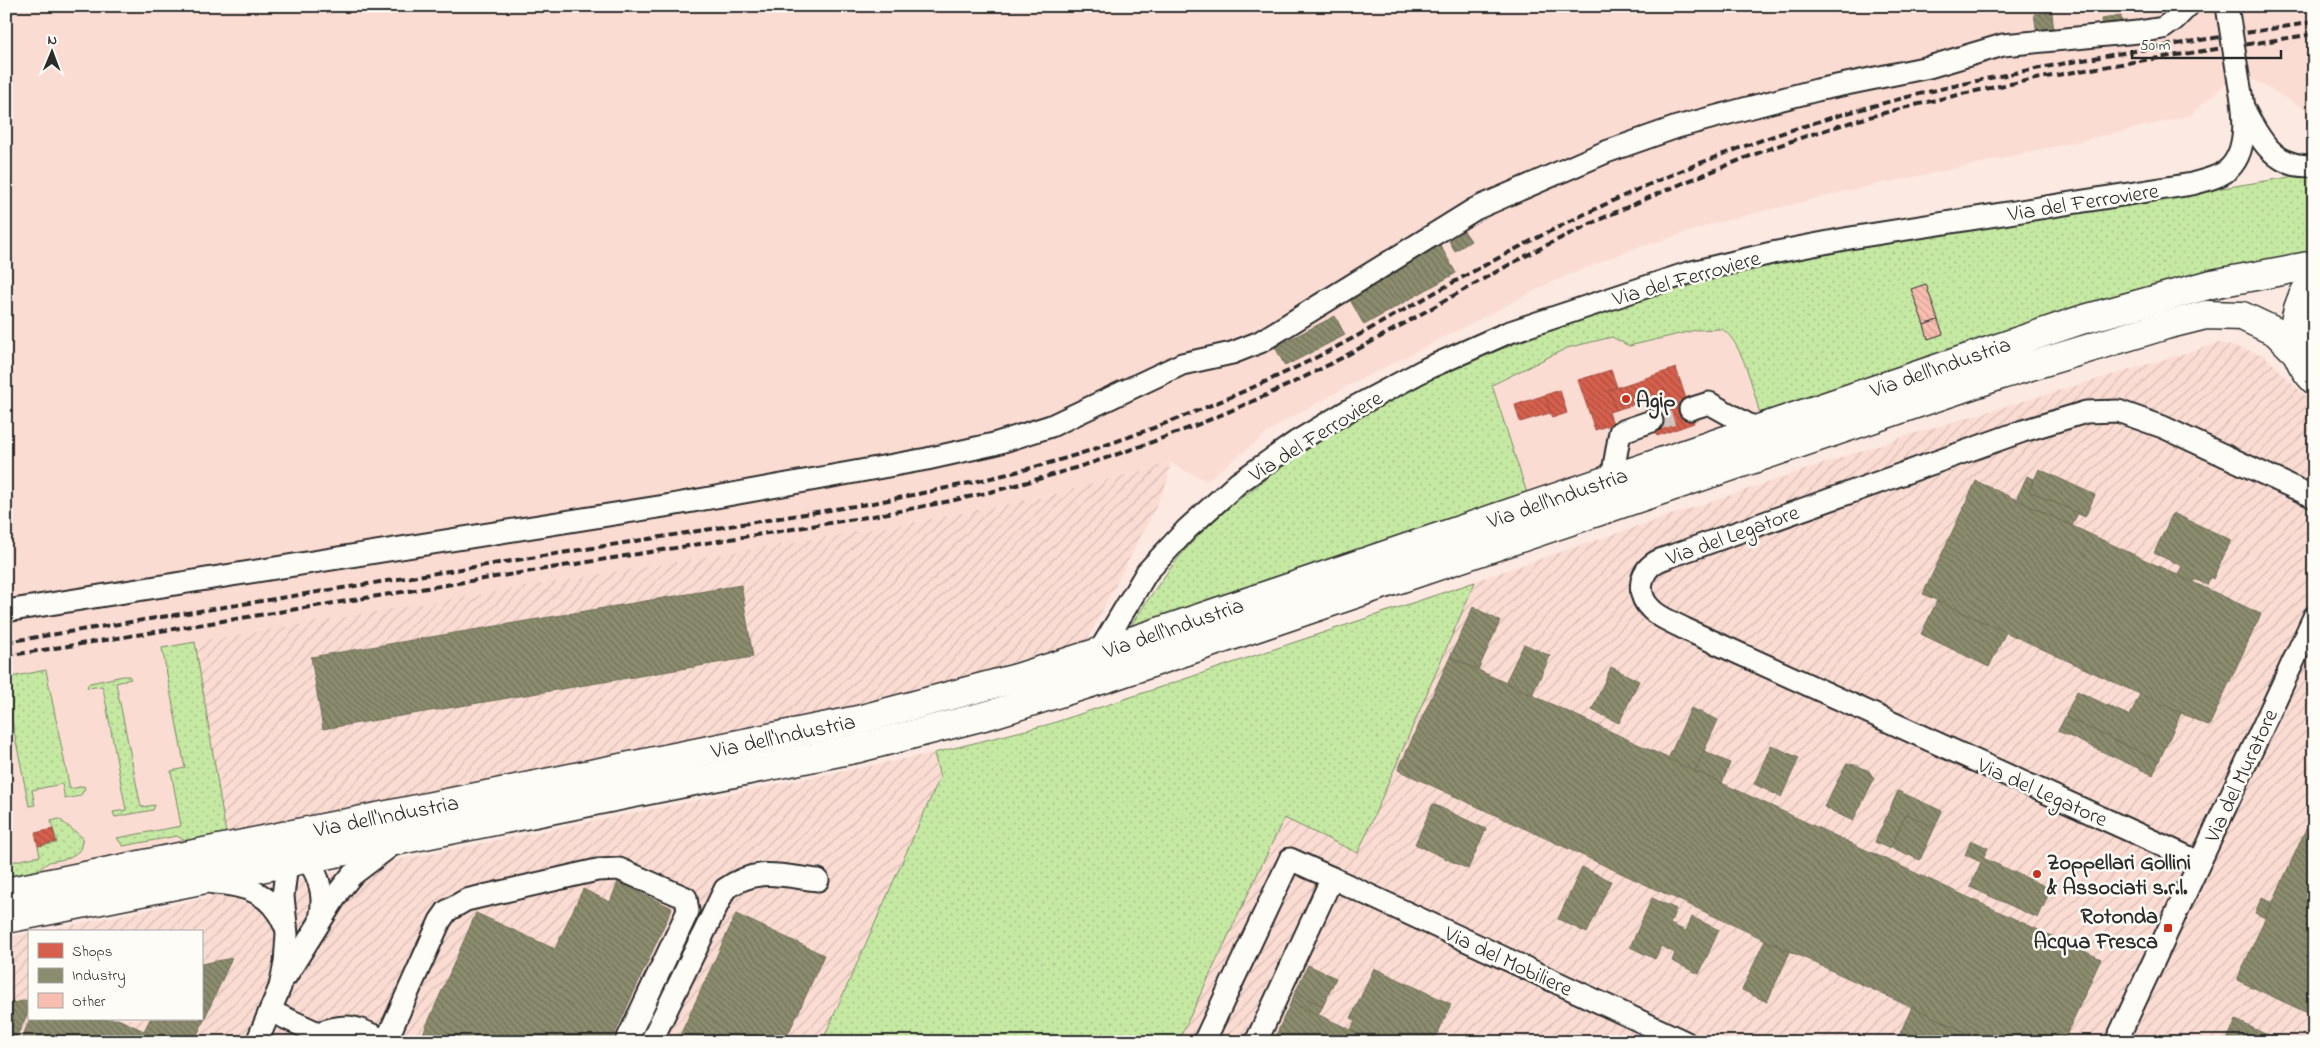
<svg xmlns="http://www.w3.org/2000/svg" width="2320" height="1048" font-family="'Indie Flower',sans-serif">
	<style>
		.built { fill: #fbdcd3 }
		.industrial { fill: url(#industrial-furrows) }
		.grass { fill: url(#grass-dots); stroke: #788a66 }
		.shops { fill: url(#shops-back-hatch); stroke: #a35043 }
		.industry { fill: url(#industry-back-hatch); stroke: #6f6f5a }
		.building { fill: url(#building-back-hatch); stroke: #2b2b2b }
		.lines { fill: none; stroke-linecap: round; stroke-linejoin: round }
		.minor-tunnel { stroke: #d2c3bd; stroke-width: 21; stroke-dasharray: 21 11; stroke-linecap: butt }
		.minor-casing { stroke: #2b2b2b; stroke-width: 25 }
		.major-casing { stroke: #2b2b2b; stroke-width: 31 }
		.minor { stroke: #fdfcf7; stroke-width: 21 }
		.major { stroke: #fdfcf7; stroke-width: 28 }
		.rail { stroke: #2b2b2b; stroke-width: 4; stroke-dasharray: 8 4; stroke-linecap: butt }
		.minor-bridge-casing { stroke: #2b2b2b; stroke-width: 25; stroke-linecap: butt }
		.minor-bridge { stroke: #fdfcf7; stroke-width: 21 }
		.poi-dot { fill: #c8321e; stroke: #fdfcf7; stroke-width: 2 }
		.labels { text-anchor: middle; stroke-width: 5; stroke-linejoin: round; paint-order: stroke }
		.street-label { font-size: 22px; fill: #2b2b2b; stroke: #fdfcf7 }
		.poi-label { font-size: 22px; font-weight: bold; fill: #2b2b2b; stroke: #fdfcf7; text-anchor: start }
	</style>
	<defs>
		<pattern id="industrial-furrows" width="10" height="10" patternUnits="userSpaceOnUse" patternTransform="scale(1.25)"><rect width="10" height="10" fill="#fbdcd3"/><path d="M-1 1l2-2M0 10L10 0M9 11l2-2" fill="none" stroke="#d7bdb5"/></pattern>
		<pattern id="grass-dots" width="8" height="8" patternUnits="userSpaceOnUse" patternTransform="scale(1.25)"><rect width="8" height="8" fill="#c5e8a2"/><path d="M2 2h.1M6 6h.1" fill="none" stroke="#a9c78c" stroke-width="1.8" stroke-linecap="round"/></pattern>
		<pattern id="shops-back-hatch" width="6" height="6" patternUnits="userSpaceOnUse" patternTransform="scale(1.25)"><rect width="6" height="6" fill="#d6604d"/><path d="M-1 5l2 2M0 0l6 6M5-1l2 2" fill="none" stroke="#ae4f40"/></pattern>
		<pattern id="industry-back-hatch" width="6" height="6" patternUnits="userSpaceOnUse" patternTransform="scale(1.25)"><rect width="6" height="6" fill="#8c8c6e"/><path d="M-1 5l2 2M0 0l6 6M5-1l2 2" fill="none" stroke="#73735b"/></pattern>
		<pattern id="building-back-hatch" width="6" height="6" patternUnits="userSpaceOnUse" patternTransform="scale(1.25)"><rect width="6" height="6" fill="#f8beb0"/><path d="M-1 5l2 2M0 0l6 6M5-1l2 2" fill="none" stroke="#d5a398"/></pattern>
	</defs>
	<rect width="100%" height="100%" fill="#fce9e2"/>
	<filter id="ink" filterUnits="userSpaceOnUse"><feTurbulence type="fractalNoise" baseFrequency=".02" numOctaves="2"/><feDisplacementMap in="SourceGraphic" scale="10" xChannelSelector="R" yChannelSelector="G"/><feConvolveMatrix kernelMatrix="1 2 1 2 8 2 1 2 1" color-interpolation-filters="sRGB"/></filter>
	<g filter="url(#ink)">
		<g class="built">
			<path d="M6 6H2314V114L2254 80 2225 84 2189 116 1977 164 1864 187 1715 223 1625 252 1550 283 1350 385 1282 422 1206 481 1170 463 1039 498 915 522 674 563 226 834 6 879Z"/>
			<path d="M1722 329 1731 339 1742 356 1760 414 1527 493 1492 385 1567 348 1612 336 1629 346 1696 330Z"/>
		</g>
		<g class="industrial">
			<path d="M2220 343 2264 355 2314 405V1042H6V938L29 933V1019H201V932H37L934 753 1050 724 1909 435Z"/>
			<path d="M1170 463 1167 482 1155 509 1087 640 926 689 762 728 226 834 195 642 915 522 1039 498Z"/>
		</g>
		<g class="grass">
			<path d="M2314 173V251C2238 267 2161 283 2086 305 1976 337 1869 377 1760 414 1753 390 1743 343 1722 329L1696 330 1629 346 1612 337 1567 348 1492 385 1527 493 1130 627C1150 596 1170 566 1195 539 1215 518 1240 499 1263 481 1416 364 1606 306 1790 259Z"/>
			<path d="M1475 582 1358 853 1284 818 1178 1042H822L940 777 934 753 1050 724Z"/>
			<path d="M195 642 226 834 187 842 177 836 123 846 117 838 181 826 171 771 185 768 162 648Z"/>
			<path d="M46 670 70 789 84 786 85 789 80 796 65 799 62 784 32 790 35 805 29 806 6 691V678Z"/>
			<path d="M123 676H129L131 679 116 683 141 807 155 805 153 810 115 817 113 812 126 810 104 693 102 686 88 688 87 686 90 683Z"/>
			<path d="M59 819 83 838 80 850 70 858 49 862 32 874 6 879V863L40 856 38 846 57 843 51 821Z"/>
		</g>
		<g class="shops">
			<path d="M1676 368 1694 423 1657 436 1645 401 1616 410 1609 390Z"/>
			<path d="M1611 370 1617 387 1609 390 1616 410 1609 412 1613 424 1595 430 1578 380Z"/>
			<path d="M1560 390 1567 413 1552 418 1545 395Z"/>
			<path d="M1545 395 1550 413 1520 422 1515 405Z"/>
			<path d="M53 829 56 842 38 846 35 833Z"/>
		</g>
		<g class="industry">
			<path d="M2052 12 2054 32 2037 34 2034 14Z"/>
			<path d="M2121 16 2122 27 2102 29 2101 19Z"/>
			<path d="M1464 231 1471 241 1455 251 1449 241Z"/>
			<path d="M1440 245 1456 273 1364 325 1348 296Z"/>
			<path d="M1335 316 1345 335 1285 366 1275 347Z"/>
			<path d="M2039 469 2095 495 2085 517 2029 491Z"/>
			<path d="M2027 476 2034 479 2029 491 2078 513 2072 526 2016 500Z"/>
			<path d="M1976 481 2261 614 2209 726 1923 594Z"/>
			<path d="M2173 513 2231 540 2213 579 2210 577 2207 585 2195 579 2193 583 2178 575 2182 566 2154 553Z"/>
			<path d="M741 585 753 657 323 729 311 657Z"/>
			<path d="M1937 601 2006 632 1989 667 1921 634Z"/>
			<path d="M1473 607 1500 621 1478 670 1450 657Z"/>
			<path d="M1524 644 1550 656 1532 695 1505 683Z"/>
			<path d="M1450 657 2101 959 2063 1042H1986L1398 770Z"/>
			<path d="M1611 667 1639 681 1619 723 1592 710Z"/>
			<path d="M2077 691 2130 716 2140 694 2181 713 2159 761 2065 717Z"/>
			<path d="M1691 708 1718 720 1695 771 1668 759Z"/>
			<path d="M2065 717 2159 761 2153 775 2058 731Z"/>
			<path d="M1771 745 1799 758 1781 797 1754 784Z"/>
			<path d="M1704 751 1730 763 1722 783 1695 771Z"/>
			<path d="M1846 764 1856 765 1869 771 1874 779 1853 821 1824 807Z"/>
			<path d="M1898 791 1942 811 1935 827 1906 814 1890 849 1875 842Z"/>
			<path d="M1433 804 1486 829 1468 869 1415 844Z"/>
			<path d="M1906 814 1935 827 1920 860 1891 847Z"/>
			<path d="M2306 829 2314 832V1016L2237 980Z"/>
			<path d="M1971 840 1988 848 1983 858 2051 889 2038 918 1970 887 1981 862 1965 855Z"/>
			<path d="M1582 867 1611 881 1587 933 1558 919Z"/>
			<path d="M618 882 672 908 611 1042H435L422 1036 476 913 555 949 583 889 610 902Z"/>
			<path d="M2262 897 2272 902 2265 918 2255 913Z"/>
			<path d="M1652 898 1676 909 1670 924 1686 931 1692 917 1719 930 1699 974 1672 961 1675 953 1661 946 1655 959 1630 947Z"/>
			<path d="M736 914 824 955 799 1011 784 1042H677Z"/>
			<path d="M1765 940 1790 952 1767 1002 1742 990Z"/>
			<path d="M232 958 194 1042H20L30 1019H118L144 1031 150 1019H201V964Z"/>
			<path d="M1308 965 1336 978 1323 1006 1295 993Z"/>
			<path d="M1374 968 1451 1004 1434 1042H1401L1390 1037 1388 1042H1375L1351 1030 1355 1020 1351 1018Z"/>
			<path d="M1295 993 1323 1006 1318 1015 1291 1002Z"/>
			<path d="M29 1000V1011L14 1042H6V1004Z"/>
			<path d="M1291 1002 1351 1030 1375 1042H1273Z"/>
			<path d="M1912 1007 1986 1042H1896Z"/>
			<path d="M2236 1020 2282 1042H2226Z"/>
		</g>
		<g class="building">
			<path d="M1926 284 1938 320 1924 325 1911 289Z"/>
			<path d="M1938 320 1943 334 1928 339 1924 325Z"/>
		</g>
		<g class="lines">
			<path class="minor-tunnel" d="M1652 421 1690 409"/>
			<g class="minor-casing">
				<g id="minor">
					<path d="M2244 109C2258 137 2276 171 2314 165"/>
					<path d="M1690 409 1709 403 1756 429"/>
					<path d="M1612 478 1620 432 1652 421"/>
					<path d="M6 611 671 505 927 459 994 444 1051 426 1182 364 1232 353 1260 342 1475 209 1606 152 1677 127 1744 109 1817 90 1929 67 2003 45 2138 32 2163 28 2174 20 2188 6"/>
					<path d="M1099 652 1147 572 1187 529 1238 483 1296 442 1351 409 1428 368 1507 333 1688 273 1772 253 1850 238 2192 184C2203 181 2216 178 2225 172 2251 153 2244 108 2239 82"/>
					<path d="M300 848C316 870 327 891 320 919"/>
					<path d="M2199 862 1685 629C1675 623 1659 618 1651 609 1637 596 1638 573 1656 562 1661 559 1668 557 1674 555L2023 431 2086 412 2118 411 2163 427 2314 497"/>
					<path d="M214 883C246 885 271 893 284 924"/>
					<path d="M286 976 340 890 352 875 393 844"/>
					<path d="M270 1011 318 1033"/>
					<path d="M386 1041 440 921 447 911 466 900 597 870 619 869 686 898 688 911 626 1042"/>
					<path d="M257 1042 280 987 285 963 287 934 283 896 289 848"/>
					<path d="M315 1042 318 1033C351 1021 357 1028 387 1042"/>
					<path d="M651 1042 725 889C758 866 781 876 818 880"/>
					<path d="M1204 1042 1290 859 1332 878"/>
					<path d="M1256 1042 1332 878 1685 1042"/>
					<path d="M2116 1042 2314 617"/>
				</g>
			</g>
			<g class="major-casing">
				<g id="major">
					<path d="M2314 278C2291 309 2285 350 2314 380"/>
					<path d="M6 892 858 720 1017 678 1099 652 2081 320 2212 284 2314 265"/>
					<path d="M6 919 859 748 992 714 1104 679 2001 375 2166 325 2206 315 2242 316 2276 332 2298 354"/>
				</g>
			</g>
			<use href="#minor" class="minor"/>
			<use href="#major" class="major"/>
			<g class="rail">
				<path d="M6 642 873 503C948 488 1024 473 1097 448 1159 427 1222 402 1282 374 1345 345 1404 309 1465 276 1551 229 1638 186 1729 152 1917 81 2116 54 2314 22"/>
				<path d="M6 656 873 516C914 508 954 501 994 491 1095 465 1196 429 1290 384 1378 342 1460 289 1547 245 1606 215 1668 189 1730 164 1915 89 2117 65 2314 34"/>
			</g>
			<g class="minor-bridge-casing">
				<path id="minor-bridge" d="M2227 6 2239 82"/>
			</g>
			<use href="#minor-bridge" class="minor-bridge"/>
		</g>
	</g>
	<g class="poi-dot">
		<circle cx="1626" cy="399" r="5"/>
		<circle cx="2037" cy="874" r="5"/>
		<rect x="2163" y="923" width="10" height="10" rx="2.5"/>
	</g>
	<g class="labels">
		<g class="street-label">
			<text transform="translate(2083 201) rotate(-9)" y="8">Via del Ferroviere</text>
			<text transform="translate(1686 277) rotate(-16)" y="8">Via del Ferroviere</text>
			<text transform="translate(1940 366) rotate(-19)" y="8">Via dell'Industria</text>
			<text transform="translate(1315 435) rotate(-32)" y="8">Via del Ferroviere</text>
			<text transform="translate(1557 497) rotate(-19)" y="8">Via dell'Industria</text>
			<text transform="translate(1732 534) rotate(-20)" y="8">Via del Legatore</text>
			<text transform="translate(1173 627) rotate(-19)" y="8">Via dell'Industria</text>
			<text transform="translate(783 735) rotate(-12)" y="8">Via dell'Industria</text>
			<text transform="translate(2240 775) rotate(-65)" y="8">Via del Muratore</text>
			<text transform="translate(2043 791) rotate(24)" y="8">Via del Legatore</text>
			<text transform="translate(386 815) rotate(-11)" y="8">Via dell'Industria</text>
			<text transform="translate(1509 960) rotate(25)" y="8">Via del Mobiliere</text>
		</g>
		<g class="poi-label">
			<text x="1636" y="407">Agip</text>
			<text x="2047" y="869">Zoppellari Gollini<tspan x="2047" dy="25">&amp; Associati s.r.l.</tspan></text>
			<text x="2158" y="923" text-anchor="end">Rotonda<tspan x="2158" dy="25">Acqua Fresca</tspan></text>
		</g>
	</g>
	<rect width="2320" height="1048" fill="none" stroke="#fdfcf7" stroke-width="25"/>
	<rect x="12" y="12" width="2295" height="1023" fill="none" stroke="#2b2b2b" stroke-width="2" filter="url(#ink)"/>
	<rect x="28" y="930" width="175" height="90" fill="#fdfcf7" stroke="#a9a8a5"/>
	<rect x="38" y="943" width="25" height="15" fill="#d6604d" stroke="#a9a8a5"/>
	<text x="72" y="956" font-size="15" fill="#2b2b2b">Shops</text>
	<rect x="38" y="968" width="25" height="15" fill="#8c8c6e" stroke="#a9a8a5"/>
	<text x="72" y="980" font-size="15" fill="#2b2b2b">Industry</text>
	<rect x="38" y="993" width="25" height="15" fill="#f8beb0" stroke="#a9a8a5"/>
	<text x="72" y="1006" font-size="15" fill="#2b2b2b">Other</text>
	<g transform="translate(52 52) rotate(1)" stroke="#fdfcf7" stroke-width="4" paint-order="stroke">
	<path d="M0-4L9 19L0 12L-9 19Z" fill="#2b2b2b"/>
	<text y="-8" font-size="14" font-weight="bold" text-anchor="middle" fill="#2b2b2b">N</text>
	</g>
	<path d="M2132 50v8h149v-8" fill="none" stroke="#2b2b2b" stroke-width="2.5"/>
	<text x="2140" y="50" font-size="15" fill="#2b2b2b" stroke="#fdfcf7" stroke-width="4" paint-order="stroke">50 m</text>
</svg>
